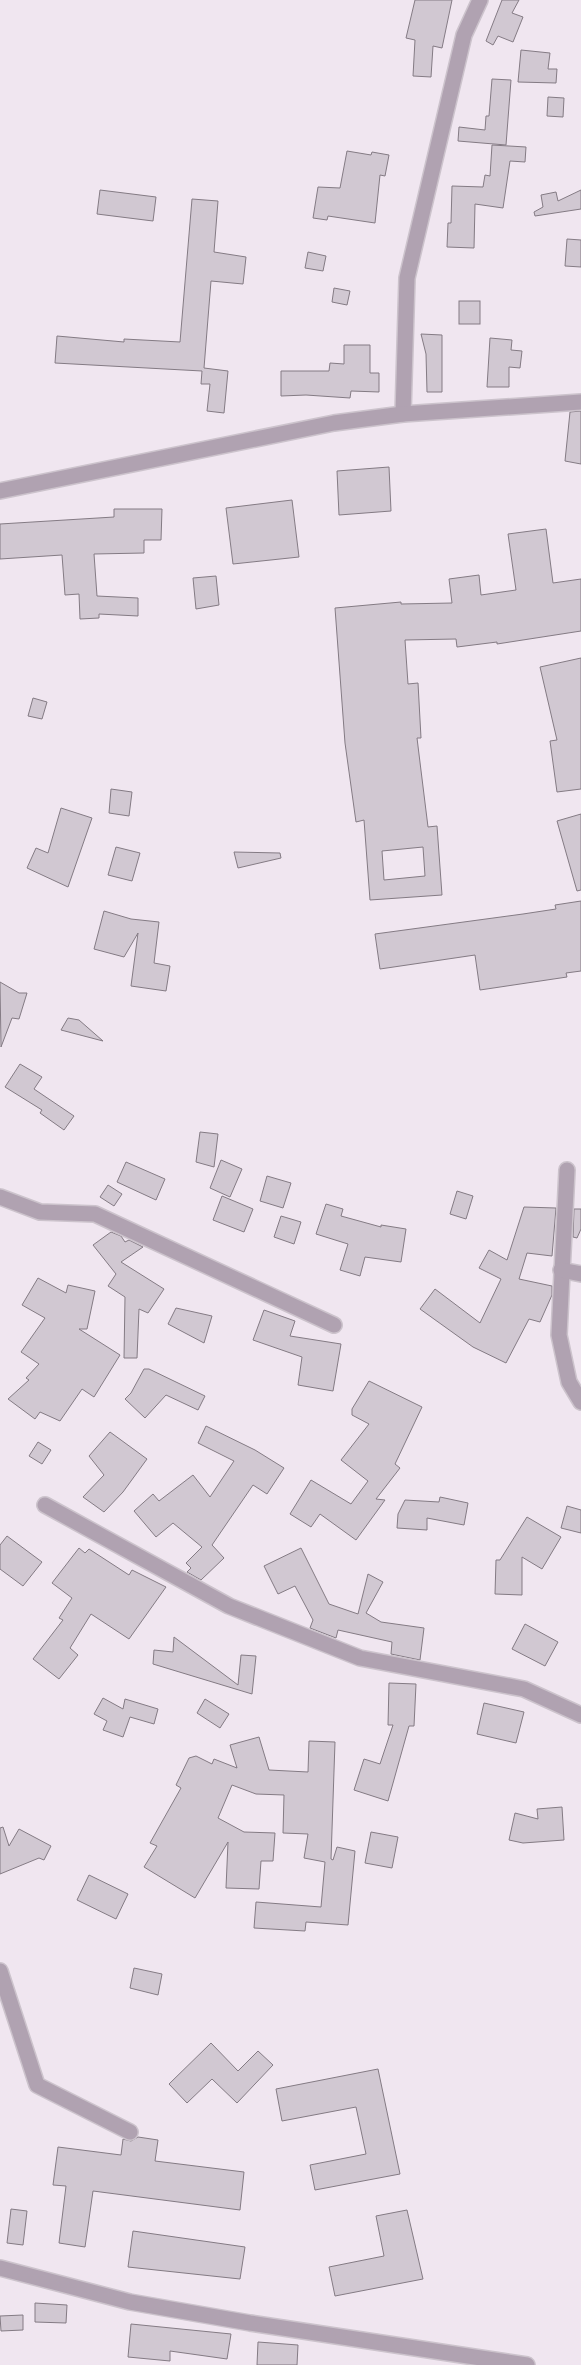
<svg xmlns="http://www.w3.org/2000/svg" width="581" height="2365" font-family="Helvetica,sans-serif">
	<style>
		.building { fill: #d1c8d2; stroke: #847b84; fill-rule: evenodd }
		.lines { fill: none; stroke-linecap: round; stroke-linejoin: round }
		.minor-casing { stroke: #ccc3cc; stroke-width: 18 }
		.minor { stroke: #b0a2b1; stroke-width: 15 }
	</style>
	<rect width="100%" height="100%" fill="#f0e6f0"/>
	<g class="building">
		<path d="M415 0H452L442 48 433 46 431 77 413 76 415 40 406 38Z"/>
		<path d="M502 0H519L512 13 523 17 513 42 498 36 493 45 486 41Z"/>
		<path d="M521 50 550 53 548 69H557L556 83 518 82Z"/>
		<path d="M492 79 511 80 506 145 458 141 459 127 485 130 486 116H489Z"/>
		<path d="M548 97 564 98 563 117 547 116Z"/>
		<path d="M492 145 526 147 525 162 510 161 503 208 475 204 474 248 447 247 448 223H451L452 186 483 187 485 175 490 176Z"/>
		<path d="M347 151 371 155 372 152 389 155 385 176 380 175 375 223 328 216 327 220 313 218 318 187 340 188Z"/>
		<path d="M100 190 156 197 153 221 97 214Z"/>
		<path d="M581 190V209L535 216 534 212 543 207 541 195 556 192 558 201Z"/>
		<path d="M192 199 218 201 214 252 246 257 243 284 211 281 204 368 228 371 224 413 207 411 210 384H201L202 371 55 363 57 336 124 342V339L180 342Z"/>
		<path d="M567 239 581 240V267L565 266Z"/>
		<path d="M308 252 326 256 323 271 305 268Z"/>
		<path d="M334 288 350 291 347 305 332 302Z"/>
		<rect x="459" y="301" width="21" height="23"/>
		<path d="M421 334 442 335V392H427L426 354Z"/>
		<path d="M490 338 512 340 511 350 522 351 520 368 509 367V387H487Z"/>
		<path d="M344 345H370V373H379V392L351 391 350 398 306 395 281 396V371H329L330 363 344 364Z"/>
		<path d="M581 411V464L565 461 570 412Z"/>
		<path d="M389 467 391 511 339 515 337 471Z"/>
		<path d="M292 500 299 557 233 564 226 508Z"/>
		<path d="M114 509H162L161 540H144V553L94 554 97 596 138 598V616L99 614V618L80 619 79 594 65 595 62 555 0 559V524L114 517Z"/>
		<path d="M546 529 553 583 581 579V631L497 644V642L457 647 456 639 405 640 408 684 418 683 421 738H417L428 827 437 826 442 895 370 900 364 820 356 822 345 743 335 608 401 602V604L452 603 449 579 479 575 481 595 516 590 508 534ZM423 847 425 876 384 880 382 851Z"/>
		<path d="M216 576 219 605 196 609 193 578Z"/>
		<path d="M581 658V789L557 792 550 741 557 740 540 667Z"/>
		<path d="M33 698 47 702 42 719 28 716Z"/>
		<path d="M111 789 132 792 129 816 109 813Z"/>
		<path d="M61 808 92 818 68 887 27 868 36 848 48 853Z"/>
		<path d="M581 814V890L577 891 557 821Z"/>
		<path d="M116 847 140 853 132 881 108 875Z"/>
		<path d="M234 852 280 853 281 858 238 868Z"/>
		<path d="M581 901V971L566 973 567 977 480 990 475 955 380 969 375 934 523 914 556 909 555 905Z"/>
		<path d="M104 911 131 919 159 922 154 963 170 966 166 991 131 986 138 933 124 957 94 949Z"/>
		<path d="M0 982 19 993H27L19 1019 12 1018 1 1047Z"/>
		<path d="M68 1018 79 1020 103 1041 61 1030Z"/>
		<path d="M20 1064 42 1077 34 1089 74 1116 64 1130 40 1113 42 1110 5 1087Z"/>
		<path d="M200 1132 218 1134 214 1167 196 1162Z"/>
		<path d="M221 1160 242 1169 230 1197 210 1188Z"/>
		<path d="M126 1162 165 1179 156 1200 117 1182Z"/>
		<path d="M267 1176 291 1183 283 1208 260 1201Z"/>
		<path d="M108 1185 122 1194 114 1206 100 1197Z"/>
		<path d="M457 1191 473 1196 466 1219 450 1214Z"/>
		<path d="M222 1196 253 1209 244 1232 213 1220Z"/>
		<path d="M326 1204 343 1209 341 1216 381 1227V1225L406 1229 401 1262 365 1257 360 1276 340 1270 348 1244 316 1234Z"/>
		<path d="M524 1207 556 1208 552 1256 527 1253 519 1279 552 1286V1295L540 1322 529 1319 506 1363 473 1347 420 1309 435 1289 480 1323 501 1279 479 1268 489 1250 507 1260Z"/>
		<path d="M574 1209H581V1229L577 1238 573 1237Z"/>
		<path d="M281 1216 301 1222 294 1244 274 1237Z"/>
		<path d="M111 1232 121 1236 125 1242 129 1240 143 1247 121 1262 164 1289 148 1313 139 1309 137 1358H124L125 1297 108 1286 116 1274 93 1245Z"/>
		<path d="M38 1278 66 1293 68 1285 95 1291 87 1329H79L120 1355 94 1397 82 1389 60 1421 40 1412 35 1419 8 1399 29 1380 26 1378 39 1364 21 1352 45 1318 22 1305Z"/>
		<path d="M176 1308 212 1316 204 1343 168 1324Z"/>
		<path d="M264 1310 295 1321 290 1336 341 1344 333 1391 298 1385 302 1357 253 1340Z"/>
		<path d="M144 1369H149L205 1396 198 1410 166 1395 145 1418 125 1399 131 1393Z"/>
		<path d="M369 1381 422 1407 395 1464 400 1468 376 1499 385 1500 356 1540 320 1514 311 1527 290 1514 311 1480 351 1504 368 1481 341 1460 369 1424 352 1415V1409Z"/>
		<path d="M206 1426 255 1450 284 1468 267 1494 253 1485 212 1545 224 1558 201 1580 187 1572 191 1568 186 1563 202 1547 173 1523 156 1537 134 1511 153 1494 159 1501 193 1475 210 1497 234 1461 198 1443Z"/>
		<path d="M110 1432 147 1459 123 1492 104 1512 83 1497 104 1475 89 1456Z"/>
		<path d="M38 1442 51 1450 42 1464 29 1456Z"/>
		<path d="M440 1497 468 1503 464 1525 427 1518V1530L397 1528 398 1514 405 1500 439 1502Z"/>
		<path d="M567 1506 581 1510V1533L561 1528Z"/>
		<path d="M527 1517 561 1537 542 1569 522 1557V1595L495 1594 496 1560H500Z"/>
		<path d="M7 1536 42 1562 23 1586 0 1569V1545Z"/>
		<path d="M79 1548 85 1553 89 1549 129 1575 132 1570 166 1587 129 1639 91 1614 70 1648 78 1655 59 1679 33 1659 63 1620 59 1618 72 1598 52 1583Z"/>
		<path d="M301 1548 329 1604 358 1614 368 1574 383 1582 366 1613 381 1622 424 1628 420 1660 391 1654 392 1642 338 1630 336 1638 310 1628 313 1620 295 1586 278 1594 264 1566Z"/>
		<path d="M525 1624 558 1642 545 1666 512 1649Z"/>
		<path d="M174 1637 238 1685 241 1655 256 1656 252 1694 153 1664 154 1650 173 1652Z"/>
		<path d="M389 1683 416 1684 414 1726H409L388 1801 354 1790 364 1759 380 1764 393 1725H388Z"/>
		<path d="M103 1698 123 1709 125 1699 158 1709 154 1724 130 1717 123 1737 103 1730 107 1721 94 1714Z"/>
		<path d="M205 1699 229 1714 220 1728 197 1713Z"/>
		<path d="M484 1703 524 1712 516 1743 477 1734Z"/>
		<path d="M259 1737 269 1770 308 1772 309 1741 335 1742 331 1859 333 1860 337 1847 355 1851 348 1925 306 1922 305 1931 254 1928 256 1902 321 1907 325 1862 304 1858 308 1834 283 1833 284 1795 256 1794 232 1785 218 1818 244 1832 275 1833 273 1861H261L259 1889 226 1888 228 1842 195 1898 144 1867 157 1846 150 1843 181 1788 176 1785 189 1758 196 1756 212 1764 214 1759 237 1768 230 1745Z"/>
		<path d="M562 1807 564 1840 523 1843 509 1840 515 1813 538 1819 537 1809Z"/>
		<path d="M3 1827 9 1846 19 1829 51 1846 44 1860 39 1858 0 1874V1828Z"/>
		<path d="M371 1832 398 1837 392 1868 365 1863Z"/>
		<path d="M89 1875 128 1894 116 1919 77 1900Z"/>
		<path d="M134 1968 162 1974 158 1995 130 1988Z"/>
		<path d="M211 2043 238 2071 258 2051 273 2065 237 2103 212 2079 187 2103 169 2084Z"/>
		<path d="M378 2069 400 2174 315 2190 310 2165 366 2154 356 2107 282 2121 276 2089Z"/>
		<path d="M138 2137 158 2140 155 2161 244 2172 240 2210 93 2191 85 2247 59 2243 66 2186 53 2185 58 2147 121 2155 123 2139 131 2141Z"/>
		<path d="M11 2209 27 2211 23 2245 7 2243Z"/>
		<path d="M407 2210 423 2279 335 2296 329 2267 384 2256 376 2216Z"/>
		<path d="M133 2231 245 2247 240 2279 128 2267Z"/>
		<path d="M35 2303 67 2305 66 2323 35 2322Z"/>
		<path d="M23 2315V2330L1 2331 0 2316Z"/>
		<path d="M131 2324 231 2334 227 2359 170 2351V2361L128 2357Z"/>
		<path d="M258 2342 298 2345 297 2365H257Z"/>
	</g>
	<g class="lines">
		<g class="minor-casing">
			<g id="minor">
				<path d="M403 414 407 278 464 35 480 0"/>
				<path d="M0 491 334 423 403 414 581 402"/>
				<path d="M567 1170 559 1335 569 1382 581 1402"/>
				<path d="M0 1197 40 1212 95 1214 334 1325"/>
				<path d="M561 1270 581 1274"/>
				<path d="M45 1505 229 1606 360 1658 524 1689 581 1715"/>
				<path d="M0 1971 37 2085 130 2132"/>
				<path d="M0 2268 130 2302 250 2323 527 2365"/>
			</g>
		</g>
		<use href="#minor" class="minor"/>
	</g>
</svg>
